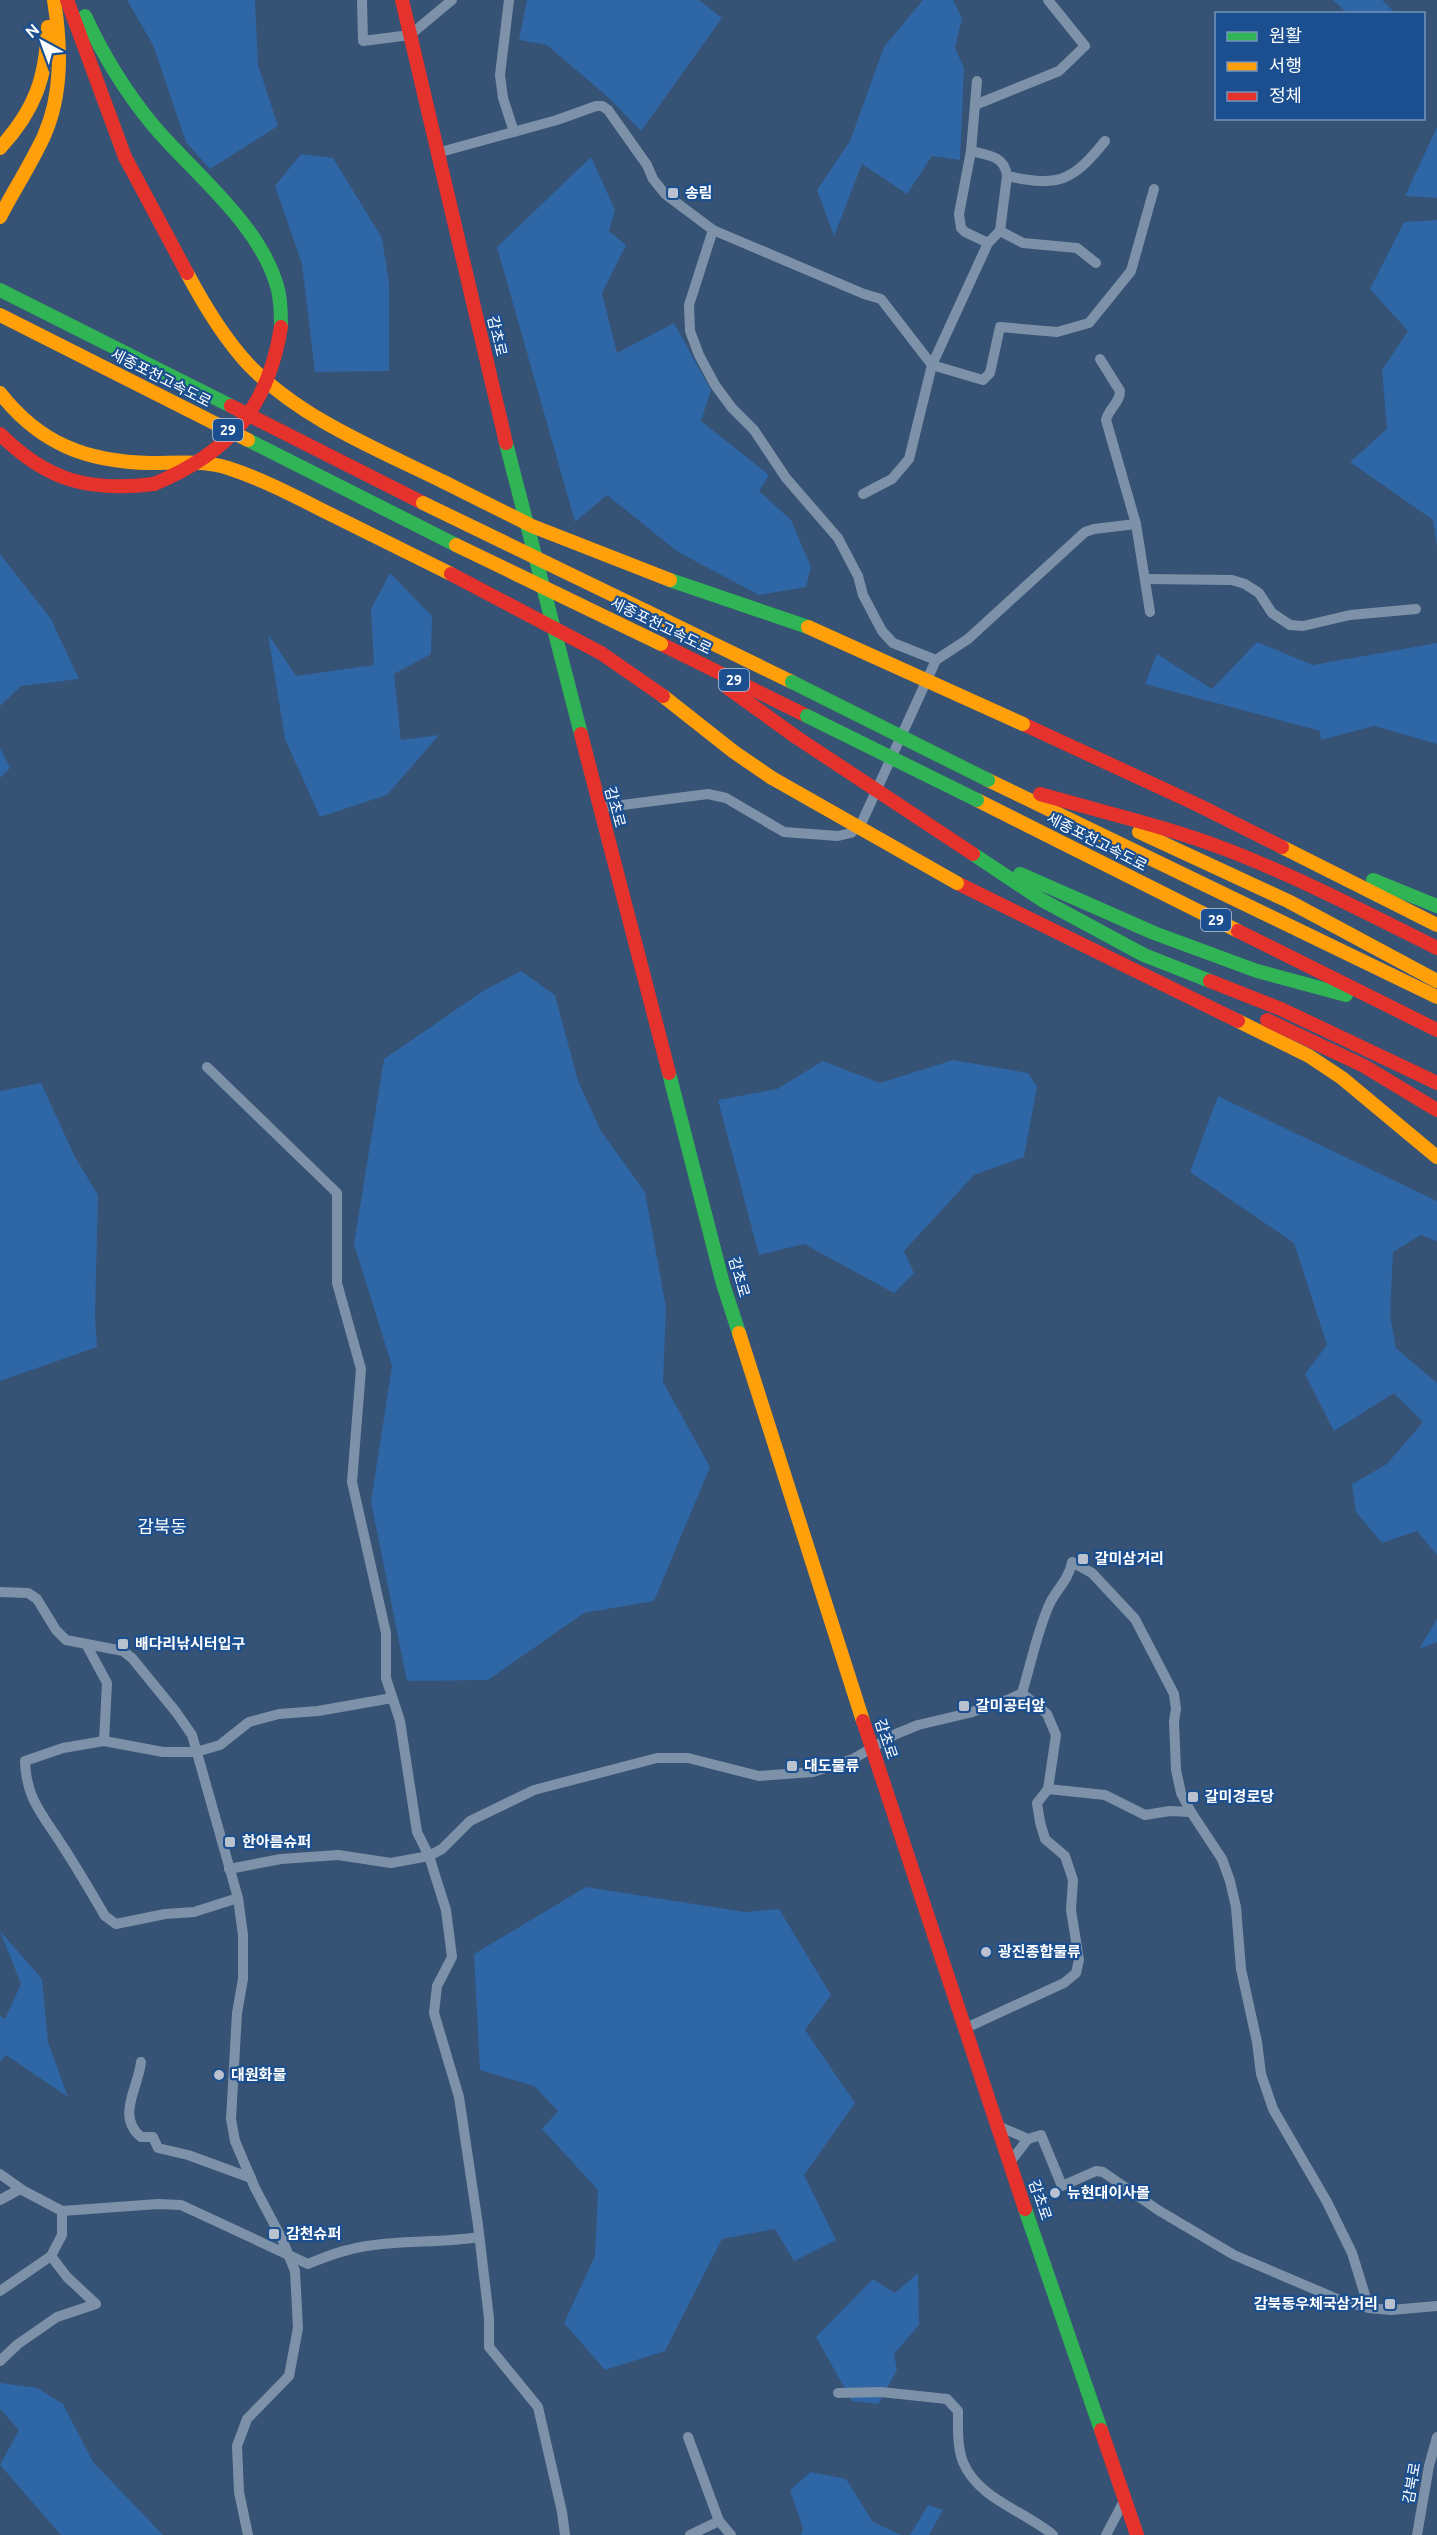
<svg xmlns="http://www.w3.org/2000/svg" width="1437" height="2535" font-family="Ubuntu,'Noto Sans KR',sans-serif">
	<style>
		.green { fill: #2f66a5 }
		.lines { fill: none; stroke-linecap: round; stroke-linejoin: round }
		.street { stroke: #7d92a8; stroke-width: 10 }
		.fast { stroke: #30b455; stroke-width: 14 }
		.slow { stroke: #ff9f0a; stroke-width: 14 }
		.jam { stroke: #e5322d; stroke-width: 14 }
		.fast-bridge { stroke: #30b455; stroke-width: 14 }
		.slow-bridge { stroke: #ff9f0a; stroke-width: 14 }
		.jam-bridge { stroke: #e5322d; stroke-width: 14 }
		.poi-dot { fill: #b9c2ce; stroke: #1b4f8f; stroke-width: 2 }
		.labels { text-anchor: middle; stroke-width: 4.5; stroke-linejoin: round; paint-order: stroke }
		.shield { fill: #1b4f8f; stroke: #bbcadd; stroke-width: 1.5 }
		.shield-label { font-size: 14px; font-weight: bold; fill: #fff }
		.poi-label { font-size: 15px; font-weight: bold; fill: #fff; stroke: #1b4f8f; text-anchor: start }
		.street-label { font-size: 15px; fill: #fff; stroke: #1b4f8f }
		.quarter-label { font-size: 18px; fill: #fff; stroke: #1b4f8f }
	</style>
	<rect width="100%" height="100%" fill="#365274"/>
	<g class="green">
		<path d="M127 0H255L258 65 278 126 210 169 186 142 153 45Z"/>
		<path d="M527 0H699L722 18 641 131 609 98 547 45 519 40Z"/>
		<path d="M923 0H953L962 18 955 48 964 68 960 160 932 156 907 194 862 164 834 236 817 190 850 141 884 47Z"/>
		<path d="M1333 0H1382L1395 13H1347Z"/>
		<path d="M1437 127V198L1405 196Z"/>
		<path d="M301 154 333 158 382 238 389 283V371L315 372 302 264 275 186Z"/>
		<path d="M591 157 615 210 609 231 626 245 602 293 617 353 674 323 711 390 701 421 769 475 759 491 791 520 811 567 806 587 759 595 678 552 607 495 575 522 497 247Z"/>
		<path d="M1437 220V547L1433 520 1350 462 1387 429 1382 370 1408 331 1370 289 1404 222Z"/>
		<path d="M0 554 51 619 79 679 21 686 0 706Z"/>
		<path d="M390 573 432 616 431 654 394 674 401 740 439 735 387 795 320 817 285 739 268 634 296 676 374 665 371 609Z"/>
		<path d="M1257 642 1313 665 1437 643V744L1374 726 1321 740 1320 731 1145 684 1157 654 1212 689Z"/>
		<path d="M0 748 10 768 0 778Z"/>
		<path d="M521 971 555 995 578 1081 601 1131 645 1192 666 1307 663 1382 710 1467 654 1601 584 1613 488 1680 407 1681 371 1502 392 1366 354 1244 384 1059 483 991Z"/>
		<path d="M953 1060 1028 1073 1037 1087 1024 1157 974 1175 904 1251 914 1273 894 1293 804 1244 759 1255 718 1100 777 1089 823 1061 880 1083Z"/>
		<path d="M41 1083 75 1157 98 1195 95 1317 97 1347 0 1381V1091Z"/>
		<path d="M1218 1096 1437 1201V1241L1421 1235 1393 1252 1390 1315 1396 1348 1437 1383V1555L1417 1531 1382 1543 1356 1512 1352 1484 1387 1464 1423 1422 1394 1393 1334 1431 1305 1374 1327 1345 1294 1243 1190 1172Z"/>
		<path d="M1437 1619V1642L1419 1649Z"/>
		<path d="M586 1887 745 1912 779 1909 831 1995 805 2030 855 2103 804 2175 836 2240 794 2261 775 2229 722 2239 665 2351 605 2370 564 2323 595 2256 598 2190 542 2129 558 2111 534 2086 480 2070 474 1954Z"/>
		<path d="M0 1931 42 1979 48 2042 68 2097 6 2055 0 2062V2016L5 2019 21 1984Z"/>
		<path d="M918 2273 919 2325 894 2354 897 2370 878 2404 852 2401 816 2337 873 2279 895 2293Z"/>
		<path d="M0 2383 37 2388 63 2404 93 2462 163 2535H61L0 2465 19 2430 0 2409Z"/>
		<path d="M811 2472 846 2479 873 2522 901 2535H801L803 2528 790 2490Z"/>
		<path d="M928 2505 943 2510 929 2535H910Z"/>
	</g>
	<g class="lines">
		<g class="street">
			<path d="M362 0 363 41 410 35 452 0"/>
			<path d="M509 0 500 75 503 98 514 132"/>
			<path d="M977 81 971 151 959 214 961 228 965 232 988 243"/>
			<path d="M975 105 1059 71 1085 46 1048 0"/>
			<path d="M971 151C988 155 1005 156 1007 176 1059 187 1072 182 1105 141"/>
			<path d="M437 153 557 120 596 106H602L608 110 647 165 653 179 665 194 713 230 689 305 690 331 699 355 715 385 732 408 754 430 786 478 838 538 858 576 863 595 882 631 893 643 936 660 861 824 851 833 838 836 784 832 726 798 708 794 599 808"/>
			<path d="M713 230 864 294 881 299 932 365 983 380 990 373 1000 327 1057 332 1089 323 1131 271 1154 189"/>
			<path d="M1000 231 1007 176"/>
			<path d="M863 494 892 479 909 459 932 365 988 243 1000 231 1023 243 1077 248 1096 263"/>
			<path d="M1136 524 1150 612"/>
			<path d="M1145 579 1232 580 1245 584 1259 593 1272 613 1290 625 1303 626 1350 615 1416 609"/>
			<path d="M936 660 968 639 1085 532 1094 529 1136 524 1106 420C1109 408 1120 403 1120 391L1100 359"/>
			<path d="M207 1067 337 1193V1283L361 1369 352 1482 386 1633V1678L400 1721 417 1832 429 1856 446 1910 452 1957 437 1986 434 2013 459 2097 478 2225 489 2318V2347L538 2407 562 2512 565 2535"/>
			<path d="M0 1592 28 1593 37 1599 56 1630 66 1640 123 1651 132 1658 176 1712 192 1735 238 1898 243 1935V1979L237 2013 231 2119 235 2141 255 2188 282 2239 295 2271 298 2328 289 2376 247 2419 237 2446 239 2492 248 2535"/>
			<path d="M86 1644 107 1683 104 1741"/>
			<path d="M1048 1789 1105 1795 1145 1815 1170 1811 1191 1812"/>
			<path d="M229 1869 281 1859 338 1855 391 1863 429 1856 442 1849 470 1821 534 1790 657 1758H688L759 1776 813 1772 853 1759 896 1734 918 1725 969 1713 1010 1699 1022 1693C1031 1664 1037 1631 1050 1603 1057 1589 1069 1579 1072 1562L1092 1573 1135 1619 1174 1694 1176 1709 1174 1721 1176 1770 1181 1793 1191 1812 1222 1859 1230 1881 1236 1907 1241 1969 1257 2042 1261 2074 1273 2109 1327 2202 1352 2253 1369 2308 1391 2310 1437 2306"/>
			<path d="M238 1898 194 1912 165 1914 116 1924 105 1916C91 1892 77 1868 62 1845 43 1815 26 1799 25 1761L63 1748 104 1741 163 1752H196L220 1745 249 1722 279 1714 318 1711 392 1698"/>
			<path d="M966 2028 1064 1983 1076 1973 1079 1960 1071 1910 1073 1880 1065 1856 1045 1839 1040 1822 1037 1803 1048 1789 1056 1735 1047 1714 1022 1693"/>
			<path d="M141 2062C138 2089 116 2116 141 2137H153L158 2148 188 2155 251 2178"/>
			<path d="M998 2126 1028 2139 1010 2162"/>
			<path d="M1028 2139 1041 2135 1062 2186 1096 2171 1103 2172 1158 2210 1234 2255 1342 2301 1369 2308"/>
			<path d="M0 2174 24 2191 62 2211 158 2204 181 2205 308 2264C321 2259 334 2253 348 2250 390 2239 436 2244 479 2237"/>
			<path d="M0 2200 20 2189"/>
			<path d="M0 2291 51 2256 62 2235V2211"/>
			<path d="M0 2361 18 2344 57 2317 96 2304 67 2277 51 2256"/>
			<path d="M838 2393 881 2392 947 2399 958 2411C958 2427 957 2447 963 2462 978 2499 1025 2511 1053 2535"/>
			<path d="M688 2437 719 2521 731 2535"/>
			<path d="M690 2535 719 2521"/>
			<path d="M1106 2535 1125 2499"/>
			<path d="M1417 2535 1429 2466 1437 2437"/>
		</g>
		<g class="fast">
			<path d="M85 16C103 55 125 91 152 124 193 173 259 223 277 286 281 299 281 314 281 327"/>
			<path d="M0 290 231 406"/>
			<path d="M248 440 456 545"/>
			<path d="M506 443 581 734"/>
			<path d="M670 580 808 627"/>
			<path d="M973 854 1042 900 1144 955 1210 981"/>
			<path d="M1020 874 1154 933 1257 971 1346 995"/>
			<path d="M1373 880 1437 906"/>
			<path d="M669 1073 723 1284 739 1333"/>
			<path d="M1025 2209 1101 2430"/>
		</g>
		<g class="slow">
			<path d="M0 148C35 110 46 78 48 27"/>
			<path d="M0 217C14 190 31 164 44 136 63 93 61 45 54 0"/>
			<path d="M187 273C204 305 223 337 248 364 301 419 377 449 444 482"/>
			<path d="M0 315 248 440"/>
			<path d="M0 393C40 444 87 462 151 463 177 463 203 460 228 468 265 480 298 498 332 515 372 535 411 554 451 574"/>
			<path d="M648 612 792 682"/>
			<path d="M663 696 734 752 772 778"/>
			<path d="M988 780 1437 997"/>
			<path d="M977 800 1238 931"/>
			<path d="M1139 832 1288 901 1437 981"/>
			<path d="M1282 847 1437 925"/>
			<path d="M1238 1021 1309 1056 1342 1078 1437 1157"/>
			<path d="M739 1333 863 1721"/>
		</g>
		<g class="jam">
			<path d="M67 0 125 157 187 273"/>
			<path d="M402 0 506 443"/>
			<path d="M231 406 423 503"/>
			<path d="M0 434C47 481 89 492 154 484"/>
			<path d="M661 644 807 716"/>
			<path d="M728 688 796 737"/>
			<path d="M1023 724 1198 805 1282 847"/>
			<path d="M581 734 669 1073"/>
			<path d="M1040 794C1102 812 1165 826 1225 849 1298 877 1367 913 1437 948"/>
			<path d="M957 883 1238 1021"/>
			<path d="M1238 931 1437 1030"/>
			<path d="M1210 981 1281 1009 1437 1083"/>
			<path d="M1267 1020 1364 1066 1437 1110"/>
			<path d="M863 1721 1025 2209"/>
			<path d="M1101 2430 1137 2535"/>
		</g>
		<g class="fast-bridge">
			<path d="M792 682 988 780"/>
			<path d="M807 716 977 800"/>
		</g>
		<g class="slow-bridge">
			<path d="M444 482 532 526 670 580"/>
			<path d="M423 503 648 612"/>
			<path d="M456 545 661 644"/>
			<path d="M808 627 1023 724"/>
			<path d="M772 778 957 883"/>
		</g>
		<g class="jam-bridge">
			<path d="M154 484C229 453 268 408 281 327"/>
			<path d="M451 574 601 653 663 696"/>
			<path d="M796 737 973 854"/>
		</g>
	</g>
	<g class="poi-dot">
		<rect x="667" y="187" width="12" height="12" rx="3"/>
		<rect x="1077" y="1553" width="12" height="12" rx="3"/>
		<rect x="117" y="1638" width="12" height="12" rx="3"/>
		<rect x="958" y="1700" width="12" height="12" rx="3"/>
		<rect x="786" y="1760" width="12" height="12" rx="3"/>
		<rect x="1187" y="1791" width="12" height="12" rx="3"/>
		<rect x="224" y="1836" width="12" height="12" rx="3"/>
		<circle cx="986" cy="1952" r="6"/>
		<circle cx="219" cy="2075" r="6"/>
		<circle cx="1055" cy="2193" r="6"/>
		<rect x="268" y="2228" width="12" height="12" rx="3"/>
		<rect x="1384" y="2298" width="12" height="12" rx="3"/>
	</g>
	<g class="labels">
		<g class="shield">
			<rect x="213" y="419" width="30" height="22" rx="4.5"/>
			<rect x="719" y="669" width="30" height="22" rx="4.5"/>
			<rect x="1201" y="909" width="30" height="22" rx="4.5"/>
		</g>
		<g class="shield-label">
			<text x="228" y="435">29</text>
			<text x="734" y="685">29</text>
			<text x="1216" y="925">29</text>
		</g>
		<g class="poi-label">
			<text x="685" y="198">송림</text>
			<text x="1095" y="1564">갈미삼거리</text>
			<text x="135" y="1649">배다리낚시터입구</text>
			<text x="976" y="1711">갈미공터앞</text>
			<text x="804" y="1771">대도물류</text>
			<text x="1205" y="1802">갈미경로당</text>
			<text x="242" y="1847">한아름슈퍼</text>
			<text x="998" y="1957">광진종합물류</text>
			<text x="231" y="2080">대원화물</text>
			<text x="1067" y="2198">뉴현대이사몰</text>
			<text x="286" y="2239">감천슈퍼</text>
			<text x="1378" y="2309" text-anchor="end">감북동우체국삼거리</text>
		</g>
		<g class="street-label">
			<text transform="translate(497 336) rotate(77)" y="5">감초로</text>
			<text transform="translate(161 378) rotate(27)" y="5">세종포천고속도로</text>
			<text transform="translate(661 626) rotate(26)" y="5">세종포천고속도로</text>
			<text transform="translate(615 807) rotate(75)" y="5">감초로</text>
			<text transform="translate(1097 842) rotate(27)" y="5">세종포천고속도로</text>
			<text transform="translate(739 1277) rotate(74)" y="5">감초로</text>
			<text transform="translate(886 1739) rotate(72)" y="5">감초로</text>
			<text transform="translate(1040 2200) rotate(71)" y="5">감초로</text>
			<text transform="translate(1412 2483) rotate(-80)" y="5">감북로</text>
		</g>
		<g class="quarter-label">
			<text x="162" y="1533">감북동</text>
		</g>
	</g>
	<rect x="1215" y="12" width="210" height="108" fill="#1b4f8f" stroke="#7695bc" stroke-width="1.5"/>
	<rect x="1227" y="32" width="30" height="9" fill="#30b455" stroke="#7695bc" stroke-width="1.5"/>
	<text x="1269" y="42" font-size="18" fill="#ffffff">원활</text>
	<rect x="1227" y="62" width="30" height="9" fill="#ff9f0a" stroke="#7695bc" stroke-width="1.5"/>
	<text x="1269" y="72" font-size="18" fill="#ffffff">서행</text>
	<rect x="1227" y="92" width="30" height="9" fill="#e5322d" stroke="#7695bc" stroke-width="1.5"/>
	<text x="1269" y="102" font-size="18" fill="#ffffff">정체</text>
	<g transform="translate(42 42) rotate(319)" stroke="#1b4f8f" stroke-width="4.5" paint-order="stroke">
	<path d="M0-4.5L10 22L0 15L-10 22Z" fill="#ffffff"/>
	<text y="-9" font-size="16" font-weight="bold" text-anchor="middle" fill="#ffffff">N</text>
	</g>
</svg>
